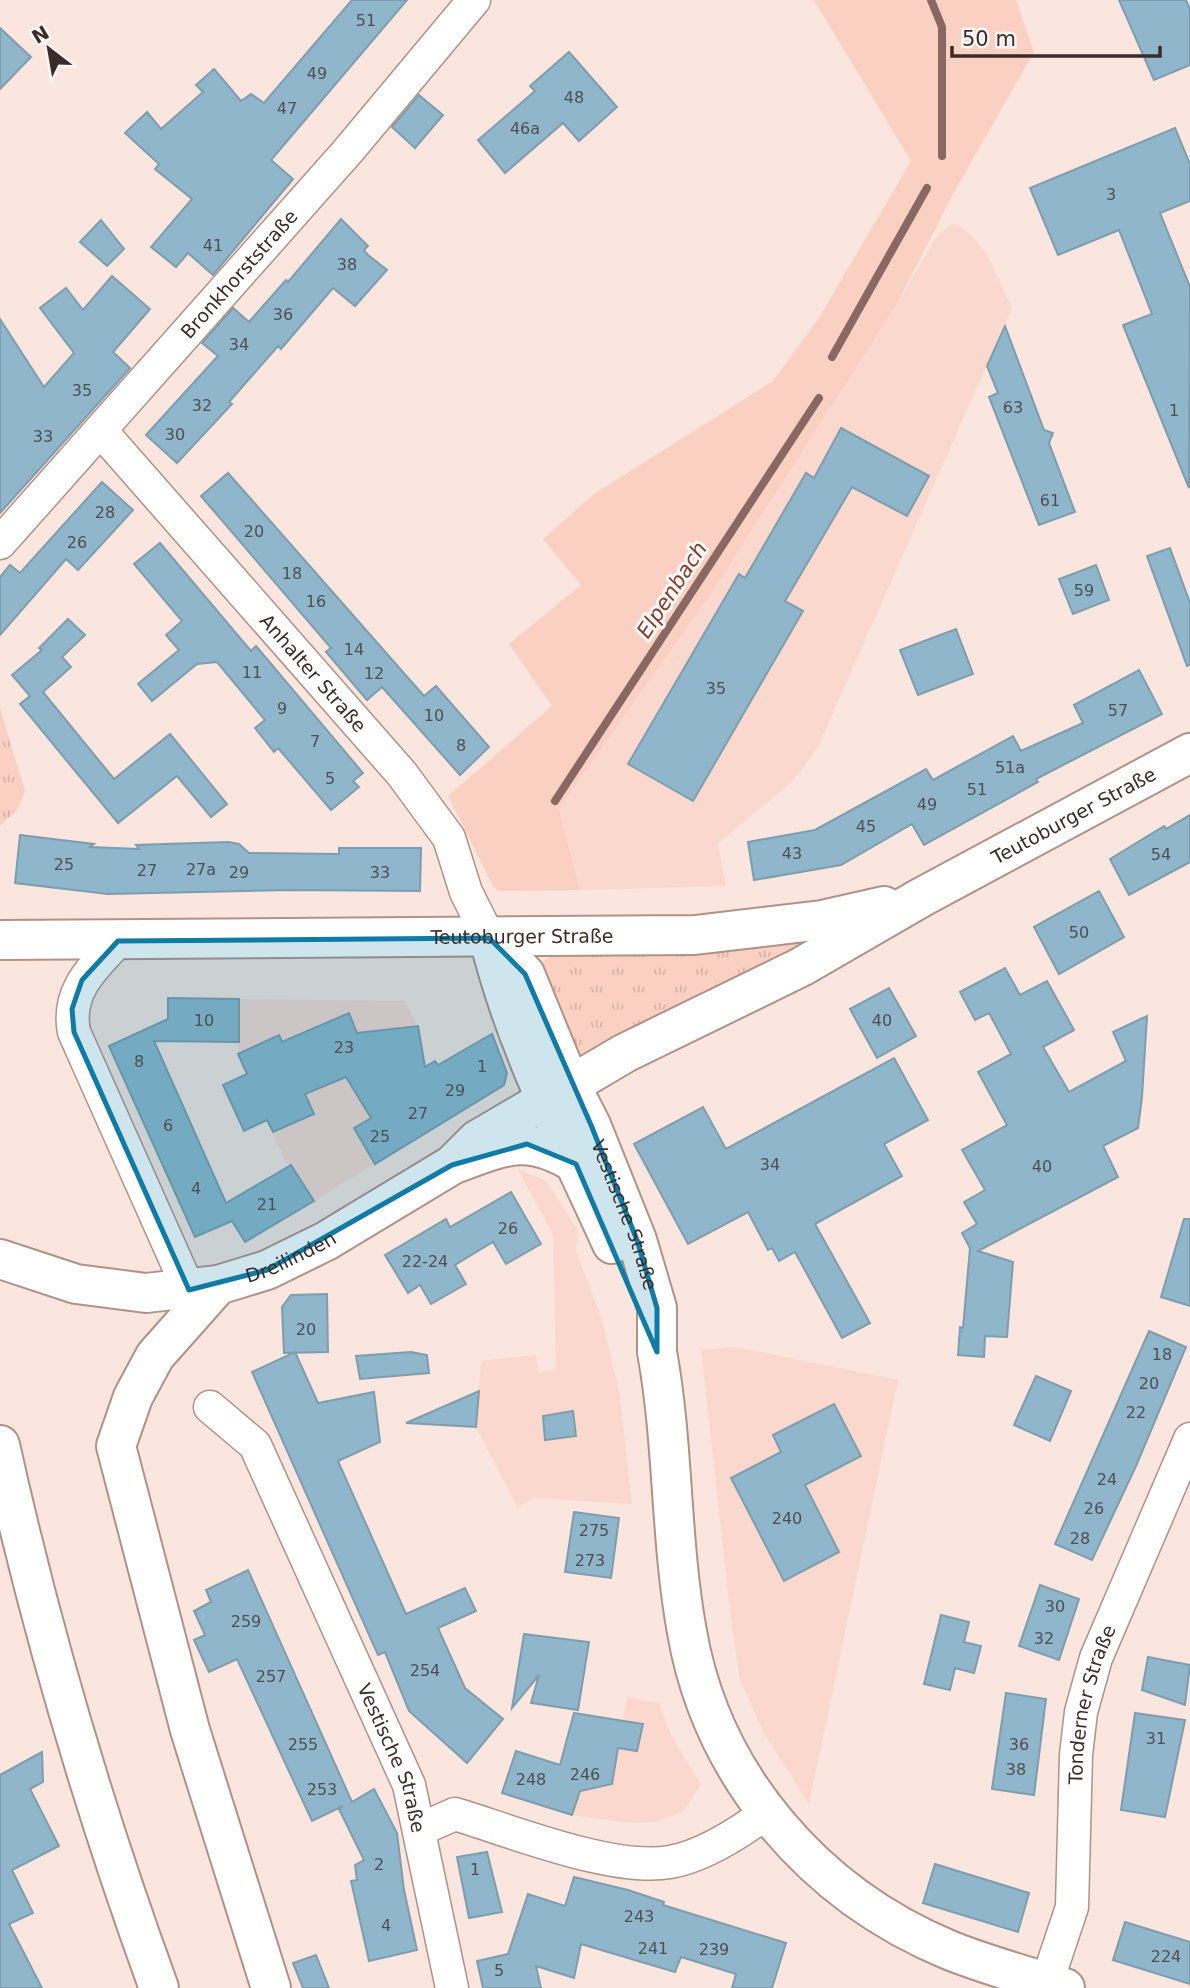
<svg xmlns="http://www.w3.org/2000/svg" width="1190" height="1988" font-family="'DejaVu Sans',sans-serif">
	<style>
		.built { fill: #fbd8cd }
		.grass { fill: url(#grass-tufts) }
		.green { fill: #fad0c3 }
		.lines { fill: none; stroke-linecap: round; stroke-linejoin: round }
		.stream { stroke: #886860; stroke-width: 8 }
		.building { fill: #8fb6cb; stroke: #7e9dad; stroke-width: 2 }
		.minor-casing { stroke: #b29187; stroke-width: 35 }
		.tertiary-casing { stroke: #b29187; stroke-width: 42 }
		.secondary-casing { stroke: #b29187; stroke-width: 42 }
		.motorway-casing { stroke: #b29187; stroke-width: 42 }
		.minor { stroke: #fff; stroke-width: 32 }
		.tertiary { stroke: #fff; stroke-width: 38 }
		.secondary { stroke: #fff; stroke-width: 38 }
		.motorway { stroke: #fff; stroke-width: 38 }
		.marked { fill: #107ba5; fill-opacity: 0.2; stroke: #107ba5; stroke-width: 5; stroke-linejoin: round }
		.labels { text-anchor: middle; stroke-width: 6; stroke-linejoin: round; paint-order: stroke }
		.number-label { font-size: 16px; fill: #4f4f52 }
		.street-label { font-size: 19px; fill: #3a2d29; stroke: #fdf6f4 }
		.water-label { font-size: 21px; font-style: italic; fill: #7a4232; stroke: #fdf6f4 }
	</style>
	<defs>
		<pattern id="grass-tufts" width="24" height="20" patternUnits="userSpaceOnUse" patternTransform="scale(1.75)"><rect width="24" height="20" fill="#fad0c3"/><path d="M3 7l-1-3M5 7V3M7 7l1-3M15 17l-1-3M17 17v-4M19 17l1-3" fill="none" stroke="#d7b3a8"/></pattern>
	</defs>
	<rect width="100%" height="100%" fill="#fbe5df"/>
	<g class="built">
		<path d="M951 224 959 225 971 235 985 251 1012 308 817 749 792 782 718 843 726 886 580 890 559 809 714 589 897 304 935 239Z"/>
		<path d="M239 999 405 1001 418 1026 426 1074 407 1144 314 1201 287 1164 267 1121 244 1131 223 1085 247 1074 238 1054Z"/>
		<path d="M518 1169 546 1181 578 1230 576 1251 602 1320 620 1395 632 1504 534 1498 517 1507 476 1427 481 1361 536 1355 539 1373 556 1369 553 1235Z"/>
		<path d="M736 1347 898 1380 809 1804 764 1733 740 1680 732 1628 701 1350Z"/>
		<path d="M627 1697 659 1703 671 1735 701 1785 682 1812 655 1822 631 1823 572 1815 580 1791 612 1784Z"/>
	</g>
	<g class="grass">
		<path d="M0 708 25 791 18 809 0 826Z"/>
		<path d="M822 935 580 1061 537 969 549 956 653 955Z"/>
	</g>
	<path class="green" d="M814 0H1016L1034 52 953 194 897 304 714 589 559 809 580 890 499 891 493 886 448 796 552 706 509 644 581 585 543 539 594 494 773 381 819 318 911 161Z"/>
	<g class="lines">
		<g class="stream">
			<path d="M931 0 942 27V156"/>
			<path d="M832 357 927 188"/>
			<path d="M555 801 819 398"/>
		</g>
	</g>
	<g class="building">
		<path d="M352 0H407L271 160 293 179 213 275 188 253 176 267 151 247 192 199 155 169 159 164 125 133 147 112 161 129 203 92 196 85 214 69 241 101 251 94 264 103Z"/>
		<path d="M1119 0H1186L1190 9V65L1154 80Z"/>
		<path d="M0 28 31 57 0 89Z"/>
		<path d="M569 52 617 107 579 141 563 123 505 173 478 140 535 91 530 86Z"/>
		<path d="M419 95 443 115 415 148 392 127Z"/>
		<path d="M1175 128 1190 164V201L1160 213 1190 287 1189 488 1123 325 1152 314 1119 230 1058 255 1030 188Z"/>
		<path d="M341 219 368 246 364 250 368 255 387 270 355 306 333 288 281 349 278 346 229 402 232 404 177 463 146 435 218 356 202 343 233 308 249 322 286 280 288 282Z"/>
		<path d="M101 220 124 249 107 266 80 242Z"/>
		<path d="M112 276 150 309 113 352 130 368 0 513V319L44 387 74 353 40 308 66 288 83 310Z"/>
		<path d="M1005 326 1044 430 1053 433 1049 443 1075 512 1039 525 989 397 998 393 987 366Z"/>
		<path d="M841 428 929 476 907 516 852 487 785 601 803 611 693 801 628 764 739 574 745 578 806 473 814 478Z"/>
		<path d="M228 473 424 696 436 686 489 747 460 775 382 687 367 700 326 652 331 648 201 496Z"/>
		<path d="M102 482 133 510 78 570 66 559 0 635V577L10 565 20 573Z"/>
		<path d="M160 543 251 651 256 646 363 773 353 781 359 787 331 810 278 748 274 752 255 728 265 720 217 662 197 664 152 701 138 684 179 650 166 635 182 621 134 564Z"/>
		<path d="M1170 548 1190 603V665L1187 666 1147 556Z"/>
		<path d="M1096 565 1109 600 1073 614 1059 579Z"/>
		<path d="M68 619 85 635 62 657 71 667 43 692 114 779 170 734 227 804 211 817 177 776 118 823 20 704 30 696 12 675 42 650 39 648Z"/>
		<path d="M956 629 973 674 918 695 900 650Z"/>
		<path d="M1139 670 1162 714 1036 779 1038 782 924 845 912 824 841 865 754 880 748 842 815 830 926 769 933 780 1013 736 1021 751 1083 723 1074 705Z"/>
		<path d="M1190 815V862L1129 895 1110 859 1164 826 1166 829Z"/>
		<path d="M20 835 94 844 90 847 139 849 136 845 228 842 239 844 249 853 339 854V848H421L420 891 289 890 108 894 15 883Z"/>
		<path d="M1099 891 1124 937 1059 974 1034 927Z"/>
		<path d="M1005 968 1020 995 1047 981 1074 1030 1043 1047 1069 1092 1126 1061 1113 1032 1147 1016 1142 1097 1138 1128 1103 1146 1118 1177 978 1251 1013 1262 1007 1337 985 1336 984 1357 958 1355 960 1327 963 1328 970 1248 962 1233 977 1224 964 1202 985 1190 962 1150 1007 1125 978 1072 1011 1054 989 1013 975 1020 960 992Z"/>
		<path d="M889 988 916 1036 877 1058 850 1009Z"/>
		<path d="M168 998 239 999V1042L154 1041 226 1203 291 1165 314 1201 245 1242 232 1221 195 1237 109 1046 168 1019Z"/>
		<path d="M349 1013 357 1033 418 1026 425 1067 435 1061 438 1065 492 1034 507 1073 504 1085 375 1164 354 1128 371 1118 346 1077 305 1094 314 1114 273 1132 267 1120 244 1131 223 1085 247 1074 238 1054 279 1035 282 1042Z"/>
		<path d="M894 1058 928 1120 884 1144 902 1176 815 1224 870 1323 842 1338 795 1252 779 1261 772 1248 768 1250 748 1212 688 1244 634 1144 703 1107 726 1149Z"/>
		<path d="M511 1192 541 1244 506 1264 493 1242 455 1265 466 1284 431 1304 420 1285 408 1293 385 1255 446 1219 450 1227Z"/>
		<path d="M1184 1219H1190V1306L1161 1297Z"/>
		<path d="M327 1294 328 1352 284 1353 282 1307 291 1295Z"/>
		<path d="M1149 1331 1186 1347 1136 1466 1092 1560 1055 1544Z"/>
		<path d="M295 1352 318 1403 374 1392 380 1442 338 1461 406 1614 465 1588 476 1611 438 1628 465 1688 503 1719 467 1763 409 1711 385 1652 378 1655 252 1372Z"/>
		<path d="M411 1352 427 1355 429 1373 360 1379 356 1356Z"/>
		<path d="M1036 1376 1071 1391 1050 1441 1014 1425Z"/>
		<path d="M479 1391 476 1427 406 1423Z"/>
		<path d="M834 1404 861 1456 805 1485 839 1552 784 1581 731 1478 781 1452 773 1435Z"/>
		<path d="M573 1411 576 1436 545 1440 543 1416Z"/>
		<path d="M574 1512 619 1518 611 1578 565 1572Z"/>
		<path d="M248 1570 352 1802 374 1789 397 1833 404 1890 417 1950 369 1961 351 1881 357 1880 355 1865 364 1860 339 1809 343 1806 312 1821 237 1659 209 1672 194 1640 205 1635 194 1611 211 1602 206 1590Z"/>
		<path d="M1040 1585 1079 1599 1059 1660 1019 1646Z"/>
		<path d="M941 1615 969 1622 964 1642 981 1646 974 1673 955 1668 950 1690 924 1684Z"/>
		<path d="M524 1634 589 1642 578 1710 531 1703 539 1675 512 1708Z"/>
		<path d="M1148 1657 1190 1665 1185 1705 1142 1690Z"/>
		<path d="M1006 1693 1046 1699 1034 1795 992 1789Z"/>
		<path d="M574 1713 643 1724 637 1751 618 1748 612 1784 580 1791 572 1815 502 1793 516 1751 560 1765Z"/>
		<path d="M1135 1713 1185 1720 1165 1817 1121 1810Z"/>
		<path d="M42 1752 43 1782 30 1789 59 1846 12 1870 33 1913 9 1924 42 1988H0V1775Z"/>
		<path d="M487 1852 502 1912 469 1918 457 1857Z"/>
		<path d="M935 1864 1029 1893 1018 1932 923 1903Z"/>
		<path d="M574 1877 628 1890 664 1902 663 1905 786 1943 772 1988H732L736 1974 681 1957 675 1972 581 1944 574 1978 536 1966 541 1988H483L477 1961 508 1954 528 1894 565 1906Z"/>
		<path d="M1125 1922 1190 1942V1984L1113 1960Z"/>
		<path d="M316 1955 329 1988H303L293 1963Z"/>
	</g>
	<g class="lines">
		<g class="minor-casing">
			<g id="minor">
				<path id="s1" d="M101 431 402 774 449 838 466 892 489 938"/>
				<path id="s2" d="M0 543 348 151 474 0"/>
				<path d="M118 941C93 968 66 991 74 1032L189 1290"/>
				<path id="s3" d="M210 1407 255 1445 409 1785 452 1988"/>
				<path d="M421 1829 455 1814C511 1831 613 1872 670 1862 704 1856 739 1833 766 1813"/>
				<path id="s4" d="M1045 1988 1072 1907 1076 1755 1081 1712 1096 1658 1190 1439"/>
			</g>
		</g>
		<g class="tertiary-casing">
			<g id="tertiary">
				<path id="s5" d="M489 938 525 974 570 1084 591 1125 637 1240 657 1308V1352C674 1444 670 1539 687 1632 712 1776 814 1894 949 1950 986 1965 1027 1976 1065 1988"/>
				<path d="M489 938C515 1046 567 1144 612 1244"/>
				<path d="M457 1163C506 1145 528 1134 576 1164"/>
			</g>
		</g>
		<g class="secondary-casing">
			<g id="secondary">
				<path id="s6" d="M0 940 695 935 822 920 884 906"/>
				<path id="s7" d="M0 1259 76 1284 146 1293 218 1285 267 1270 326 1241 452 1165 477 1140 625 1053 801 967 922 897 1190 753"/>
			</g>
		</g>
		<g class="motorway-casing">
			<g id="motorway">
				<path d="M218 1285 155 1356 133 1397 116 1446 190 1730 271 1988"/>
				<path d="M0 1445C41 1630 94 1810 159 1988"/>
			</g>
		</g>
		<use href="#minor" class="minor"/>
		<use href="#tertiary" class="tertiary"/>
		<use href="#secondary" class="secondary"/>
		<use href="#motorway" class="motorway"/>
	</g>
	<path class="marked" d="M489 938 525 974 591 1125 637 1240 657 1308V1352L576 1164 527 1144 452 1165 267 1270 189 1290 74 1032 72 1009 82 980 118 941Z"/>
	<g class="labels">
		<g class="number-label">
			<text x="366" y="26">51</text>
			<text x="317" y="79">49</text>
			<text x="574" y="103">48</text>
			<text x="287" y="114">47</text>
			<text x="525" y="134">46a</text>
			<text x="1111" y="200">3</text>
			<text x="213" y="251">41</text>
			<text x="347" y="270">38</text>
			<text x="283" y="320">36</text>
			<text x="239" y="350">34</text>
			<text x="82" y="396">35</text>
			<text x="202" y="411">32</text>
			<text x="1013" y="413">63</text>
			<text x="1174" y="416">1</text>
			<text x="175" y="440">30</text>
			<text x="43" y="442">33</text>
			<text x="1050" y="506">61</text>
			<text x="105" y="518">28</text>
			<text x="254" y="537">20</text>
			<text x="77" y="548">26</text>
			<text x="292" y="579">18</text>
			<text x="1084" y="596">59</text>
			<text x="316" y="607">16</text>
			<text x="354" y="655">14</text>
			<text x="252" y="678">11</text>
			<text x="374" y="679">12</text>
			<text x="716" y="694">35</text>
			<text x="282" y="714">9</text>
			<text x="1118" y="716">57</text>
			<text x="434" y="721">10</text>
			<text x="315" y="747">7</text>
			<text x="461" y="751">8</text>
			<text x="1010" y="773">51a</text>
			<text x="330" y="784">5</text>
			<text x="977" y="795">51</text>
			<text x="927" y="810">49</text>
			<text x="866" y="832">45</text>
			<text x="792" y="859">43</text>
			<text x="1161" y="860">54</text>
			<text x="64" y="870">25</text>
			<text x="201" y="875">27a</text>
			<text x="147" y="876">27</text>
			<text x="239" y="878">29</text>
			<text x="380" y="878">33</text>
			<text x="1079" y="938">50</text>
			<text x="204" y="1026">10</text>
			<text x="882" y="1026">40</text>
			<text x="344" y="1053">23</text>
			<text x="139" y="1067">8</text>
			<text x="482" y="1072">1</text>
			<text x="455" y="1096">29</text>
			<text x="418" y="1119">27</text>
			<text x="168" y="1131">6</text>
			<text x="380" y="1142">25</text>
			<text x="770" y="1170">34</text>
			<text x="1042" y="1172">40</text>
			<text x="196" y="1194">4</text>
			<text x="267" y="1210">21</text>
			<text x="508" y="1234">26</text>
			<text x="425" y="1267">22-24</text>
			<text x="306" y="1335">20</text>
			<text x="1162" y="1360">18</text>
			<text x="1149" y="1389">20</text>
			<text x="1136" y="1418">22</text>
			<text x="1107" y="1485">24</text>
			<text x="1094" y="1514">26</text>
			<text x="787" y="1524">240</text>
			<text x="594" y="1536">275</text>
			<text x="1080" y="1544">28</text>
			<text x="590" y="1566">273</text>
			<text x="1055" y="1612">30</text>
			<text x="246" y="1627">259</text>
			<text x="1044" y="1644">32</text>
			<text x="425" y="1676">254</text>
			<text x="271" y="1682">257</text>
			<text x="1156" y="1744">31</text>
			<text x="303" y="1750">255</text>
			<text x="1019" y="1750">36</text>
			<text x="1016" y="1775">38</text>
			<text x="585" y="1780">246</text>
			<text x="531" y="1785">248</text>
			<text x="322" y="1795">253</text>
			<text x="379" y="1870">2</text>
			<text x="475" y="1875">1</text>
			<text x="639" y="1922">243</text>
			<text x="386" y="1931">4</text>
			<text x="653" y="1954">241</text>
			<text x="714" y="1955">239</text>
			<text x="1166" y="1962">224</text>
			<text x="499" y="1976">5</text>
		</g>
		<g class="street-label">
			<text dy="7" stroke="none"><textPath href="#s2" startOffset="360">Bronkhorststraße</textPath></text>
			<text dy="7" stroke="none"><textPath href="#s1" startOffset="322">Anhalter Straße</textPath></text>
			<text dy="7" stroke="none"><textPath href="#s7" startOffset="1202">Teutoburger Straße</textPath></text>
			<text dy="7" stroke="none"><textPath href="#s6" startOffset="522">Teutoburger Straße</textPath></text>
			<text dy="7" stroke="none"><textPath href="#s5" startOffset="312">Vestische Straße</textPath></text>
			<text dy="7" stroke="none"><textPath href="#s7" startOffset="301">Dreilinden</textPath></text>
			<text dy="7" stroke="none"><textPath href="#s4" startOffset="290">Tonderner Straße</textPath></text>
			<text dy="7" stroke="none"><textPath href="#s3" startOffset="401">Vestische Straße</textPath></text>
		</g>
		<g class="water-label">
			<text transform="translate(672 590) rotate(-57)" y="7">Elpenbach</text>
		</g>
	</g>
	<g transform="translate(49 49) rotate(329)" stroke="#fdf6f4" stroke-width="5" paint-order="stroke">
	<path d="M0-5L12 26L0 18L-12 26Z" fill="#3a2d29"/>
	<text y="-10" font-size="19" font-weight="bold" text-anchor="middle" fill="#3a2d29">N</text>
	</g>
	<path d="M952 46v10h208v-10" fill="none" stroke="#3a2d29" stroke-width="3.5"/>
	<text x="962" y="46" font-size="21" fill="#3a2d29" stroke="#fdf6f4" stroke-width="5" paint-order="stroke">50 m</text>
</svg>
